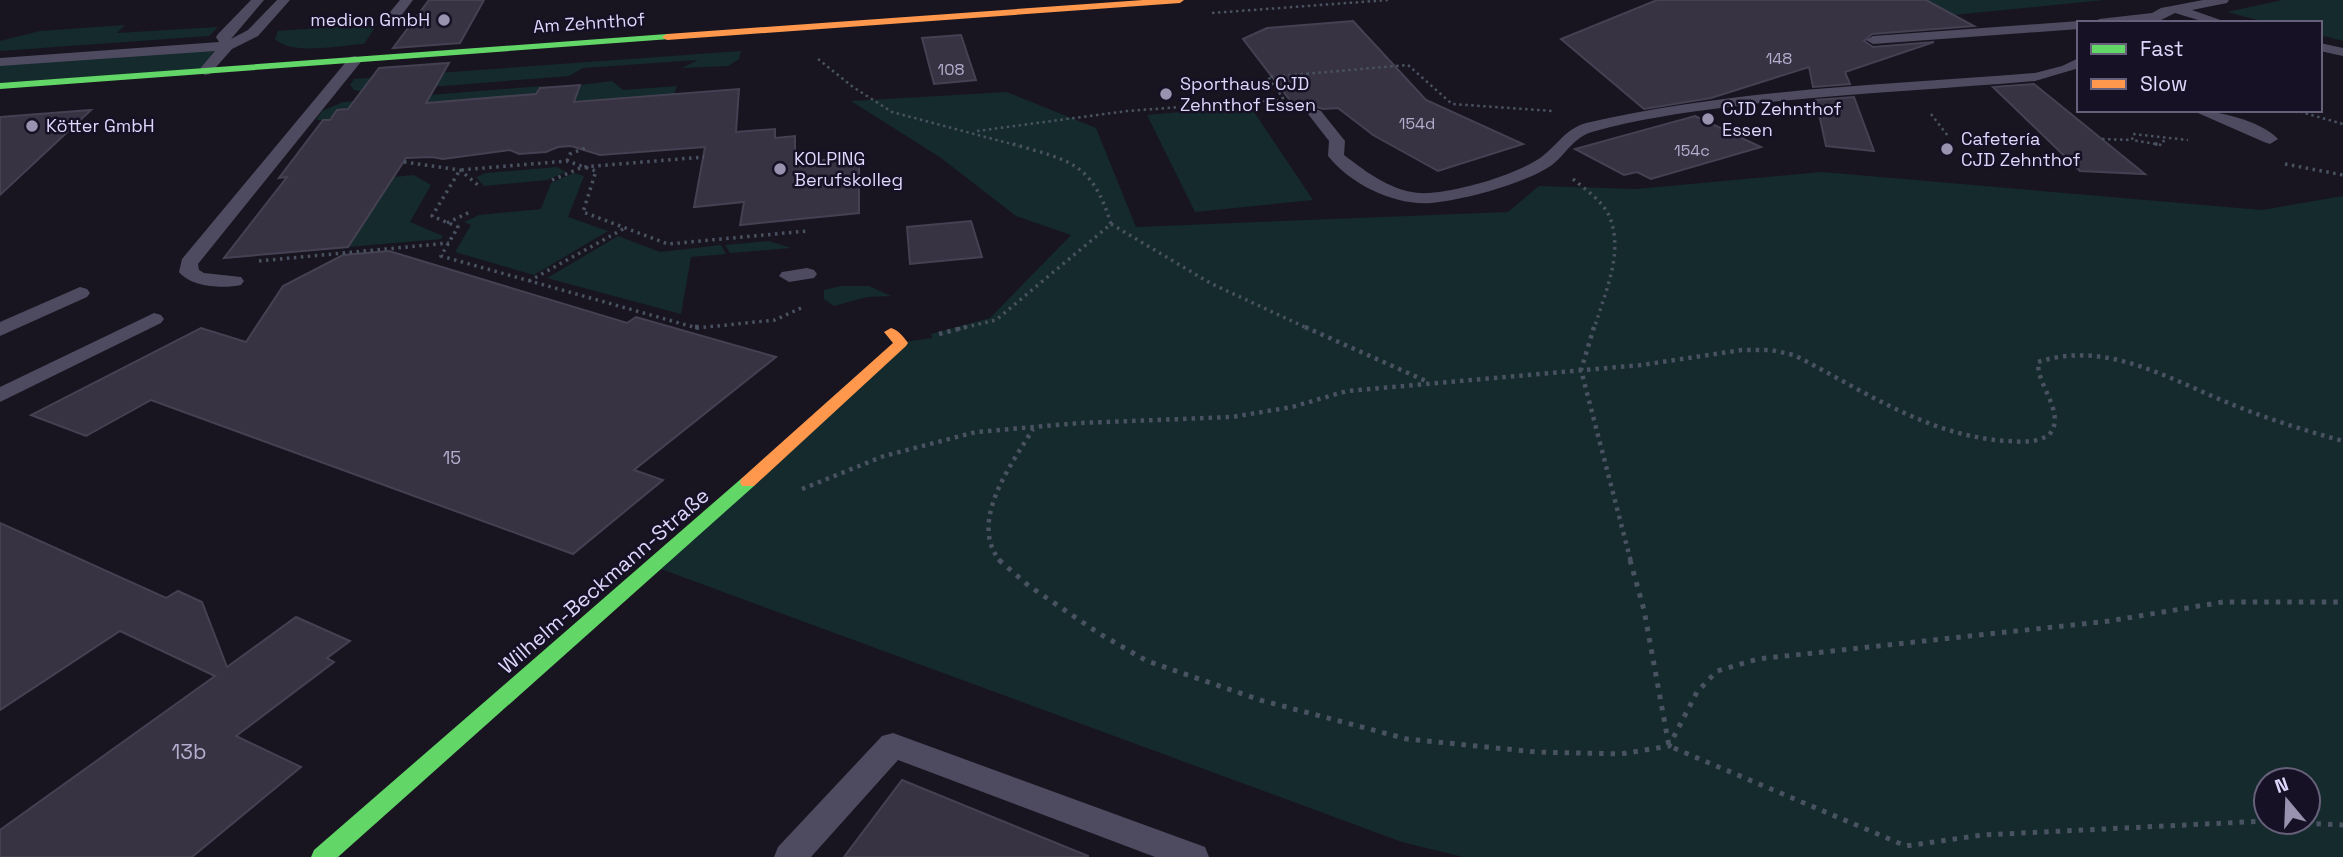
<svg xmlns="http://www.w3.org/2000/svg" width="2343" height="857" font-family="'Space Grotesk',sans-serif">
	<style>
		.green { fill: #152a2c; fill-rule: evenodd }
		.building { fill: #373342; stroke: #454153; stroke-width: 2 }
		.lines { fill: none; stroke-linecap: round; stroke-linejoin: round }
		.path-far3 { stroke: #495260; stroke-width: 2.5; stroke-dasharray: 2.5 3.5; stroke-linecap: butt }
		.path-far2 { stroke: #495260; stroke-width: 3.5; stroke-dasharray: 2.5 4.5; stroke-linecap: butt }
		.path-far1 { stroke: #495260; stroke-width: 4.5; stroke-dasharray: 3.5 5; stroke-linecap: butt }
		.path { stroke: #495260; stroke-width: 5; stroke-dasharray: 4.5 7; stroke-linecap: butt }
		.lane { fill: #4e4b60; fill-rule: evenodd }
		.fast { fill: #63d668; fill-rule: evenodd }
		.slow { fill: #ff974d; fill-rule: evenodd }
		.poi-dot { fill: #9993af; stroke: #161124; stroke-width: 2.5 }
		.labels { text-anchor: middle; stroke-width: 5; stroke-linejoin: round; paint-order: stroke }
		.far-number-label { font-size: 16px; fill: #b4aece }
		.far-poi-label { font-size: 18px; fill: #ded7fc; stroke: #161124; text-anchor: start }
		.far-street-label { font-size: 18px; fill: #ded7fc; stroke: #161124 }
		.number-label { font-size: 18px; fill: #b4aece }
		.street-label { font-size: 21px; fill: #ded7fc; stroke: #161124 }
		.near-number-label { font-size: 21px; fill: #b4aece }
	</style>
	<rect width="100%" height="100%" fill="#181520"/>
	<g class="green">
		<path d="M1891 0H2104L1943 16Z"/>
		<path d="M2282 0H2343V41L2320 35V23H2269L2227 12Z"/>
		<path d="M377 24 364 44C340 45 292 56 275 39L278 31Z"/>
		<path d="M125 25 117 33 218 27 209 36 0 51V41L40 31Z"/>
		<path d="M223 48 203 69 0 83V64Z"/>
		<path d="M741 51 739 59 728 66 682 68 698 60 583 68 569 76 365 92 354 90 350 85 354 79Z"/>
		<path d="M612 81 623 90 677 86 674 94 574 102 580 85Z"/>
		<path d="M541 86 536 94 337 110 330 120H316L322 111 343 102Z"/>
		<path d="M1007 92 1096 128 1136 227 1508 212 1539 186 1636 189 1822 172 2262 210 2343 196V857H1463L1402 842 661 569 904 342 932 338 931 334 990 318 1071 235 1016 216 941 158 851 101ZM2266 780H2308V822H2266Z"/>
		<path d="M1250 106 1313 200 1195 212 1147 115Z"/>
		<path d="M557 167 566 172 547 180 484 186 476 177 486 173Z"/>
		<path d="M574 173 584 176 568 217 608 231 534 275 455 252 471 225 464 222 479 215 541 209 551 183Z"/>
		<path d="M414 175 431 185 410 222 443 236 441 239 348 247 394 177Z"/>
		<path d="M618 236 660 252 721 245 726 254 691 257 681 314 547 278Z"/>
		<path d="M769 241 791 248 730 253 725 245Z"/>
		<path d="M841 286H869L891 296 867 297 834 306 824 299V290Z"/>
	</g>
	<g class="building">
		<path d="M429 0H484L460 43 393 48Z"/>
		<path d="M1657 0H1926L1974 26 1872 34 1864 41 1873 47 1934 42 1845 72 1850 84 1813 87 1809 67 1711 98 1644 109 1561 39Z"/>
		<path d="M1353 21 1426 100 1523 144 1438 171 1373 135 1338 108 1323 109 1317 107 1299 112 1243 39 1267 28Z"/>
		<path d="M961 35 976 80 934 84 922 38Z"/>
		<path d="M449 63 426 103 536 94 540 88 580 85 574 102 739 89 736 132 775 129V138L795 136V163L859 156V213L740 225 744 202 694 207 705 147 600 155 571 146 558 147 546 152 519 154 510 150 443 159 432 157 406 158 348 247 224 258 287 177 279 178 323 120H330L337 110 348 109 379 68Z"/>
		<path d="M2034 84 2145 174 2080 171 1993 87Z"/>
		<path d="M1854 97 1874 151 1826 146 1816 100Z"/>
		<path d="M91 110 0 195V117Z"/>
		<path d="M1695 116 1761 147 1651 179 1637 172 1624 175 1575 149Z"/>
		<path d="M971 221 982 257 910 264 907 227Z"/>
		<path d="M389 251 627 323 636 317 776 357 634 470 663 480 573 554 151 400 86 436 31 415 201 328 246 342 283 286 343 255Z"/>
		<path d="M0 523 166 598 178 591 202 602 227 667 296 617 350 641 327 658 334 662 236 736 301 767 192 857H0V830L215 676 120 631 0 710Z"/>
		<path d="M902 780 1088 856V857H844Z"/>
	</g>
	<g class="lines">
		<g class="path-far3">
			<path d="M1212 13 1388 0"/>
			<path d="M818 59 853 87 892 112 1019 146"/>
			<path d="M1276 101 1283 98 1268 77 1408 65 1452 104 1553 111"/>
			<path d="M2294 110 2343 124"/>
			<path d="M1931 114 1948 136"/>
			<path d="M977 131 1127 111 1263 101H1276L1285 109"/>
			<path d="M2102 139 2132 140"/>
			<path d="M2164 140 2162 145 2132 140 2133 134 2188 140"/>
		</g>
		<g class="path-far2">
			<path d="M2155 144H2162"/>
			<path d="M567 161 570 154 588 147"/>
			<path d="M404 162 460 170 479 186"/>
			<path d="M2285 164 2343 175"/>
			<path d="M1573 179C1586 190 1604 202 1610 218 1624 254 1604 295 1594 329"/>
			<path d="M552 180 583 167 704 157"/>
			<path d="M447 223 472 211"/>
			<path d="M1111 224 1210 283 1309 329"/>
			<path d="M259 261 449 243"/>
			<path d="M529 281 625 228"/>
			<path d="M801 308 775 320 697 328 441 256 458 227 432 216 460 170 567 161 596 171 583 212 668 244 807 231"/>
			<path d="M958 329 996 320 1111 224C1092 162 1070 161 1013 144"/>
		</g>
		<g class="path-far1">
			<path d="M695 327H702"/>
			<path d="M1305 327 1426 381"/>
			<path d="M1594 327 1581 370 1631 562"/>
			<path d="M939 334 966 327"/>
			<path d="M802 489 884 456 976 432 1080 423 1232 417 1292 407 1347 391 1642 365 1742 350H1771L1794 355C1863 390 1927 436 2007 441 2022 442 2036 443 2049 435 2067 413 2037 387 2038 362 2108 339 2172 381 2236 406 2271 420 2307 431 2343 441"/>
			<path d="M1001 562C967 523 1011 465 1033 429"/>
		</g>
		<g class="path">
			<path d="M999 560 1029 586 1100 634 1147 661 1260 700 1407 739 1536 752 1621 754 1669 746 1697 692 1717 671 1758 659 2109 621 2223 602H2343"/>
			<path d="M1630 560 1644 610 1669 746 1906 846 1982 835 2266 821"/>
			<path d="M2282 822 2343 825"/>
		</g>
		<g class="lane">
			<path d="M251 0H264L231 39 248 30 277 0H290L258 36 232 49 210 74 205 75 198 71 215 51 0 66V58L219 42 216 37 218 34Z"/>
			<path d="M400 0H413L398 20H388L386 17Z"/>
			<path d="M2203 0H2229L2227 3 2192 10 2229 23H2208L2175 13 2155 23H2093L2099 19 2152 13 2161 8Z"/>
			<path d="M2079 21 2084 23H2079V29L1873 44 1866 40 1873 36Z"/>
			<path d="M2320 43 2343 48V56L2320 51Z"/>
			<path d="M355 56 362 60 360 63 198 264 199 270 204 273 241 277 244 281 241 285C223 289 191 287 179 272L182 259 350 57Z"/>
			<path d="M2079 58V68L2035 81C1933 90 1830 94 1728 107 1683 113 1636 119 1592 132 1574 137 1566 154 1552 165 1524 184 1464 200 1431 203 1395 206 1350 184 1328 156L1329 141 1308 114 1316 109 1321 111 1345 141 1344 155C1369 174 1396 195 1429 193 1460 191 1515 175 1540 158 1557 146 1565 129 1586 123 1733 89 1885 85 2035 73L2062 66Z"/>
			<path d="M2191 110C2215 110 2260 120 2278 139L2270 144 2264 142Z"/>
			<path d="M807 268 814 270 817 274 814 278 789 282 779 276 782 272Z"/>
			<path d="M80 287 87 289 90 293 87 297 0 336V322Z"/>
			<path d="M154 313 161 315 164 319 161 323 0 402V387Z"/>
			<path d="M893 733 1205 847 1209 857H1155L898 760 811 857H774L778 847 882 736Z"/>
		</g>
		<g class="fast">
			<path d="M667 34 672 37 670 39 0 89V83Z"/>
			<path d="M748 477 756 482 754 486 338 857H311L314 850 742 478Z"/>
		</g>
		<g class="slow">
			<path d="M1143 0H1184L1180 3 667 40 662 37 667 34Z"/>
			<path d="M891 328C898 330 904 337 908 343L906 346 754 486H742L740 482 742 478 893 343 884 332Z"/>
		</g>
	</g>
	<g class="poi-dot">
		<circle cx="444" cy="20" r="7"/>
		<circle cx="1166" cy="94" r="7"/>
		<circle cx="1708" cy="119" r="7"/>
		<circle cx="32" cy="126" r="7"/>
		<circle cx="1947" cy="149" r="7"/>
		<circle cx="780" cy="169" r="7"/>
	</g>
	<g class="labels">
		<g class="far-number-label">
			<text x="1779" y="64">148</text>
			<text x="951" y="75">108</text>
			<text x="1417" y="129">154d</text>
			<text x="1692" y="156">154c</text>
		</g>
		<g class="far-poi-label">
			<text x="430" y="26" text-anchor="end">medion GmbH</text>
			<text x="1180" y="90">Sporthaus CJD<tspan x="1180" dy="21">Zehnthof Essen</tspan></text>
			<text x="1722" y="115">CJD Zehnthof<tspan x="1722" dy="21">Essen</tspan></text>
			<text x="46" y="132">Kötter GmbH</text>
			<text x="1961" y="145">Cafetería<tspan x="1961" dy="21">CJD Zehnthof</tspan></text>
			<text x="794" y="165">KOLPING<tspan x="794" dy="21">Berufskolleg</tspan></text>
		</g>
		<g class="far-street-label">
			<text transform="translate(589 23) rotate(-4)" y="6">Am Zehnthof</text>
		</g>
		<g class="number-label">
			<text x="452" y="464">15</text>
		</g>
		<g class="street-label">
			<text transform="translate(604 581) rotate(-41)" y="7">Wilhelm-Beckmann-Straße</text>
		</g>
		<g class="near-number-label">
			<text x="189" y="759">13b</text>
		</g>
	</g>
	<rect x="2077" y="21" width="245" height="91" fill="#161124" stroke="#66607a" stroke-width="2"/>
	<rect x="2091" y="44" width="35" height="10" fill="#63d668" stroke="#66607a" stroke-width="2"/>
	<text x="2140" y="56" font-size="21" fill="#ded7fc">Fast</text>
	<rect x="2091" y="79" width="35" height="10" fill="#ff974d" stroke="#66607a" stroke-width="2"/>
	<text x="2140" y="91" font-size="21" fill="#ded7fc">Slow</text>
	<g transform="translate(2287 801) rotate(341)"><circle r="33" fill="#161124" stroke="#66607a" stroke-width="2"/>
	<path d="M0-5L12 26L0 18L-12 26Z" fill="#9993af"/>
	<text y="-10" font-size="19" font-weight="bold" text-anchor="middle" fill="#ded7fc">N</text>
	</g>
</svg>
